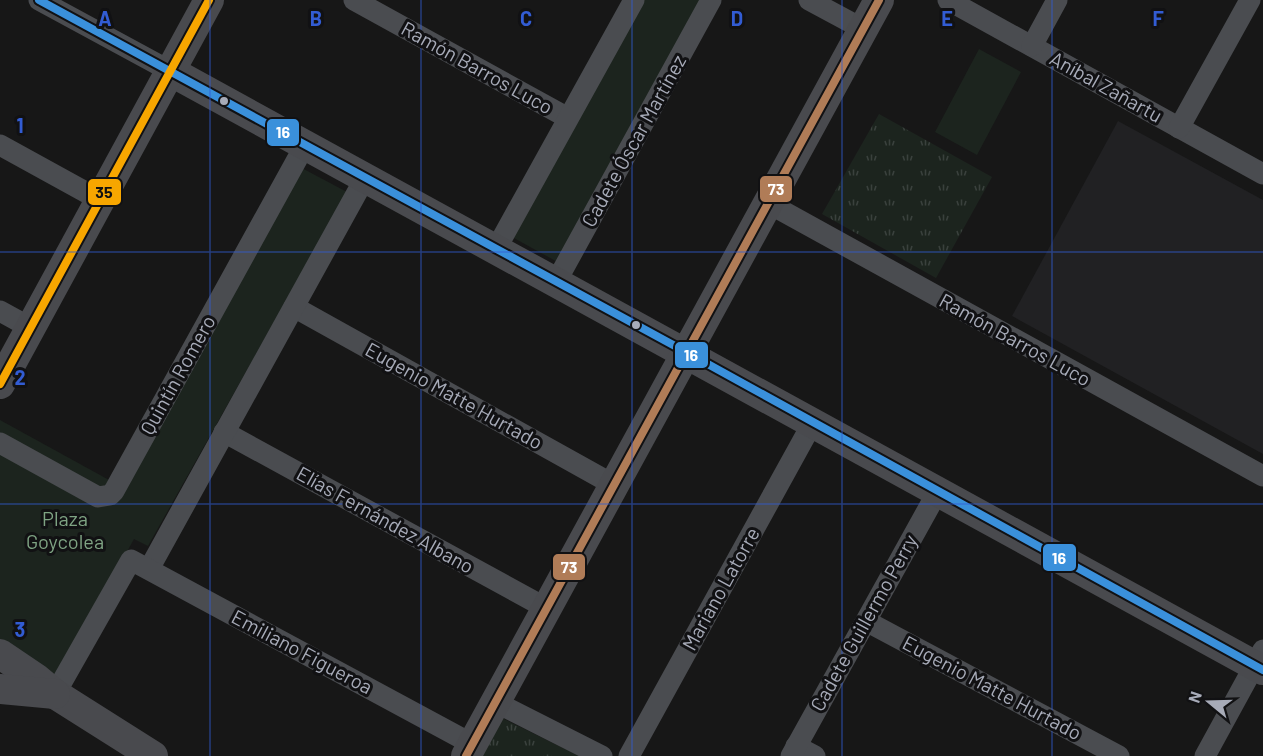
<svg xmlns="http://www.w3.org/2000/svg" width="1263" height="756" font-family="Barlow,sans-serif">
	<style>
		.built { fill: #212123 }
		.grass { fill: url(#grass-tufts) }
		.park { fill: #1c241e }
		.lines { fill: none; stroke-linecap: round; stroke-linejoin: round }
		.street { stroke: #4a4c50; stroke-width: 21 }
		.secondary { stroke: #494a4e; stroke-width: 30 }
		.bus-1-casing { stroke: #111113; stroke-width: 12 }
		.bus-2-casing { stroke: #111113; stroke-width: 12 }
		.bus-3-casing { stroke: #111113; stroke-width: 12 }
		.bus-1 { stroke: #3a90db; stroke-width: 8 }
		.bus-2 { stroke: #b07c57; stroke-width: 8 }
		.bus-3 { stroke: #f7a600; stroke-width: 8 }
		.grid { fill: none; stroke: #325cd3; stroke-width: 1.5; stroke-opacity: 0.55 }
		.bus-dot { fill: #a7abb8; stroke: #111113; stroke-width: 2 }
		.labels { text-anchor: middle; stroke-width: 6; stroke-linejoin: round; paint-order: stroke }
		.street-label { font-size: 20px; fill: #a7abb8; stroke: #111113 }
		.park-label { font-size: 20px; fill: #7ea383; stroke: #111113 }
		.grid-label { font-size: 20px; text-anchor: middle; font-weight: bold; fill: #325cd3; stroke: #111113; stroke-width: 6; stroke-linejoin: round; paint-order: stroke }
		.line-badge { stroke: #111113; stroke-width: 2 }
		.badge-label { font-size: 16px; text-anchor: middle; font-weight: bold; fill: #fff }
		.pale-badge-label { font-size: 16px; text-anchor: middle; font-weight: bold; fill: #111 }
	</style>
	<defs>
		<pattern id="grass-tufts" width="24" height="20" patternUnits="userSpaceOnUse" patternTransform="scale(1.5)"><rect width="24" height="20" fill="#1c241e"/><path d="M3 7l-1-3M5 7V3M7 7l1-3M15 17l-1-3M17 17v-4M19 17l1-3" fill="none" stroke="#3a413d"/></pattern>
	</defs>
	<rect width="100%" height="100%" fill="#171717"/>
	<path class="built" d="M1118 121 1263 200V454L1012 316Z"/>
	<g class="grass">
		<path d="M879 114 992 177 936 278 822 214Z"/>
		<path d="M502 718 579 756H480Z"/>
	</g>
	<g class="park">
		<path d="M641 0H708L563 265 512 237Z"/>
		<path d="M979 49 1021 72 977 155 935 132Z"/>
		<path d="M298 166 347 192 148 546 134 539 59 674 0 671V420L120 486Z"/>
	</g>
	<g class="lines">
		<g class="street">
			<path d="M39 0 170 71"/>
			<path d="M354 0 568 118"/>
			<path d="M809 0 863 29"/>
			<path d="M948 0 1263 174"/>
			<path d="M1032 46 1057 0"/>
			<path d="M1179 128 1250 0"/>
			<path d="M0 145 100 200"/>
			<path d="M768 203 1263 476"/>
			<path d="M496 249 634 0"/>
			<path d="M556 282 711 0"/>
			<path d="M294 307 614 485"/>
			<path d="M0 311 31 328"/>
			<path d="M224 432 546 608"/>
			<path d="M0 443 98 497 110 495 114 491 305 145"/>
			<path d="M149 569 365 178"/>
			<path d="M866 621 1119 756"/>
			<path d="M55 694 131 560 472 744"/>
			<path d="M495 702 602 756"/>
			<path d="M796 746 815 756"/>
			<path d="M629 756 813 422"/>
			<path d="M791 756 938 491"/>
			<path d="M1205 756 1263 650"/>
		</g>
		<g class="secondary">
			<path d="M170 71 1263 670"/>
			<path d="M0 384 209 0"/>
			<path d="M0 654 37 679 55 694 153 756"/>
			<path d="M0 689 55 694"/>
			<path d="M466 756 879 0"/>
		</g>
		<g class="bus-1-casing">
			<path id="bus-1" d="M39 0 686 352 1263 670"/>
		</g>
		<g class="bus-2-casing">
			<path id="bus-2" d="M466 756 879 0"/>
		</g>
		<g class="bus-3-casing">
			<path id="bus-3" d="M0 384 209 0"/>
		</g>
		<use href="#bus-1" class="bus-1"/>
		<use href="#bus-2" class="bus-2"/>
		<use href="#bus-3" class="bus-3"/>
	</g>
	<path class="grid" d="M210 0V756M421 0V756M632 0V756M842 0V756M1052 0V756M0 252H1263M0 504H1263"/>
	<g class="bus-dot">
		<circle cx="224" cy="101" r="5"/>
		<circle cx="636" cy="325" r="5"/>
	</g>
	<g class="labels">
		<g class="street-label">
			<text transform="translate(477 68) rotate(29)" y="7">Ramón Barros Luco</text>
			<text transform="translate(1106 87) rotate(29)" y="7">Aníbal Zañartu</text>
			<text transform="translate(634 141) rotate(-61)" y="7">Cadete Óscar Martínez</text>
			<text transform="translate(1015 340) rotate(29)" y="7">Ramón Barros Luco</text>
			<text transform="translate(178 375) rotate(-61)" y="7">Quintín Romero</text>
			<text transform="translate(454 396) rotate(29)" y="7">Eugenio Matte Hurtado</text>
			<text transform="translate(385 520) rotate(29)" y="7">Elías Fernández Albano</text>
			<text transform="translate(721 589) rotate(-61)" y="7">Mariano Latorre</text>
			<text transform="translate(864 623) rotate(-61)" y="7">Cadete Guillermo Perry</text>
			<text transform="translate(302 652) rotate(28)" y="7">Emiliano Figueroa</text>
			<text transform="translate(992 688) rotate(28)" y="7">Eugenio Matte Hurtado</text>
		</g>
		<g class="park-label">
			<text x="65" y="526">Plaza<tspan x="65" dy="23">Goycolea</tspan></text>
		</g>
	</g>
	<g class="grid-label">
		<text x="105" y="26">A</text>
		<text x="316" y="26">B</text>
		<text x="526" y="26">C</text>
		<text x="737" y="26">D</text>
		<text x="947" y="26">E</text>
		<text x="1158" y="26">F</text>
		<text x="20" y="133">1</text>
		<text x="20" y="385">2</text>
		<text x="20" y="637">3</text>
	</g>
	<g class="line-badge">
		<rect x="266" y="118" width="34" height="29" rx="6" fill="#3a90db"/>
		<rect x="759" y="175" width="34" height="28" rx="6" fill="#b07c57"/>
		<rect x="87" y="178" width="35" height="28" rx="6" fill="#f7a600"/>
		<rect x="674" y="341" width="35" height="28" rx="6" fill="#3a90db"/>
		<rect x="1042" y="543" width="35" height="29" rx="6" fill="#3a90db"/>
		<rect x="552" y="553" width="34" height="28" rx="6" fill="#b07c57"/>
	</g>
	<g class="badge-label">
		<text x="283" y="138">16</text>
		<text x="776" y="195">73</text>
		<text x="691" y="361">16</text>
		<text x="1059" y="564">16</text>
		<text x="569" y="573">73</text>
	</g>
	<g class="pale-badge-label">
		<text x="104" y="198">35</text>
	</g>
	<g transform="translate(1209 702) rotate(289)" stroke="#111113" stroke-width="4.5" paint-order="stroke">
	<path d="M0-4.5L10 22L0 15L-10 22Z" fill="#a7abb8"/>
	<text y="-9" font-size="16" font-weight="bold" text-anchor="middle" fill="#a7abb8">N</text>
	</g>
</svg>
